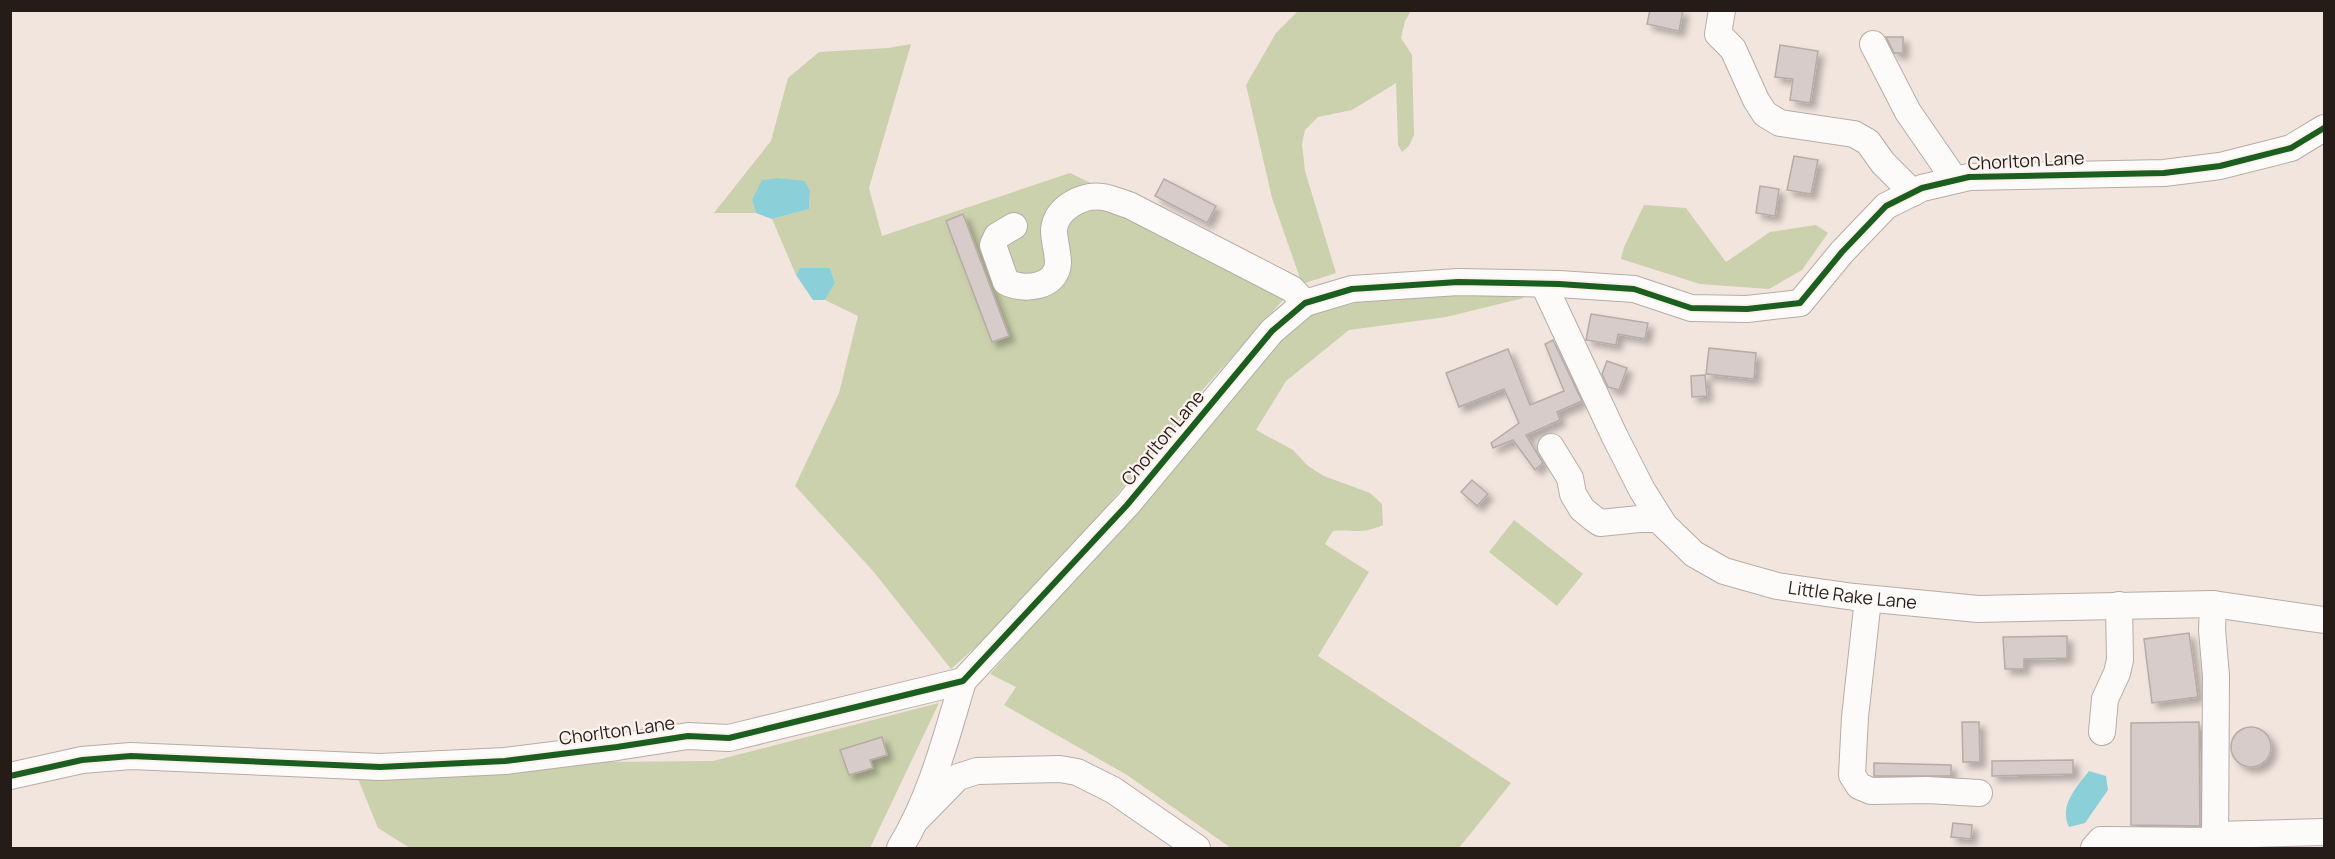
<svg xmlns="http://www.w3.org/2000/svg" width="2335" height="859" font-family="Manrope,sans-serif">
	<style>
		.green { fill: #cbd1ac }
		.water { fill: #8bcfd9 }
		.building { fill: #d7ccc9; stroke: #b6aba7; stroke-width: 1.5; filter: url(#shadow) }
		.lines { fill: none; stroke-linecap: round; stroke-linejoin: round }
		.minor-casing { stroke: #b6aca7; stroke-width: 28 }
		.minor { stroke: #fdfbfa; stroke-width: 26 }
		.cycleway-casing { stroke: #fcf2ed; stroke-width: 10 }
		.cycleway { stroke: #1b5e20; stroke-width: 6 }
		.labels { text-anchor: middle; stroke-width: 4.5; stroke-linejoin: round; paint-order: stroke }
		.street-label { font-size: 18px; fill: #251c18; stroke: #fcf2ed }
	</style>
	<defs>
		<filter id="shadow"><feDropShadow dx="5.5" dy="5.5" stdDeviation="3" flood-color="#0004"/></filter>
	</defs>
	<rect width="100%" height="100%" fill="#f2e5de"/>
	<g class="green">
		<path d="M1298 11H1411L1405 21 1401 38 1412 55 1414 135 1409 146 1402 152 1398 145 1396 83 1352 110 1318 117 1305 130 1302 144 1305 171 1336 273 1302 284 1282 301 1205 387 1104 510 1010 616 951 669 873 571 795 486 839 393 858 316 825 300 835 283 830 268H801L796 275 772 219 809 209 810 191 805 182 779 178 752 200 756 213H714L771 141 788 78 819 52 888 48 911 44 869 188 882 236 1070 173 1302 284 1272 198 1246 85 1276 33Z"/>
		<path d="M1644 205 1686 208 1726 262 1770 232 1816 225 1828 233 1802 270 1769 289 1700 284 1621 259 1624 247Z"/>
		<path d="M1505 291 1524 298 1446 317 1349 330 1286 381 1256 430 1293 450 1308 466 1324 476 1370 493 1382 504 1383 525C1360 535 1355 529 1333 531L1325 544 1369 572 1318 656 1511 783 1459 848H1231L1127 775 1004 705 1016 687 990 674 1109 539 1272 347 1310 315 1370 299Z"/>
		<path d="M1514 520 1583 574 1557 606 1489 552Z"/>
		<path d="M939 703 870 848H410L378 828 358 779 602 762 713 761Z"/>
	</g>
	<g class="water">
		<path d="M779 178 805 181 810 191 809 209 772 219 756 213 752 200 762 180Z"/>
		<path d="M800 268H830L835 283 825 300H813L796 275Z"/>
		<path d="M2089 771 2106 776 2108 790 2085 823 2069 827C2059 805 2076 788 2089 771Z"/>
	</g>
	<g class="building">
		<path d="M1650 10H1683L1679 31 1647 24Z"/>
		<path d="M1886 37H1903V53H1894Z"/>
		<path d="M1780 45 1818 51 1810 103 1790 100 1793 79 1775 77Z"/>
		<path d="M1794 156 1818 160 1811 194 1787 190Z"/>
		<path d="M1164 179 1216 206 1207 223 1155 196Z"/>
		<path d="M1760 186 1779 189 1775 216 1756 213Z"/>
		<path d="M963 214 1009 336 992 342 946 221Z"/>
		<path d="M1591 314 1648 323 1645 339 1618 334 1616 345 1586 340Z"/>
		<path d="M1553 340 1582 401 1557 412 1560 420 1526 435 1543 463 1535 470 1513 440 1493 448 1491 443 1519 423 1504 389 1459 407 1446 373 1508 349 1530 405 1564 391 1545 344Z"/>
		<path d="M1709 348 1756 353 1754 379 1706 374Z"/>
		<path d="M1607 361 1627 368 1619 390 1608 387 1602 374Z"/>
		<path d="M1705 375 1707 396 1692 397 1691 376Z"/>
		<path d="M1472 480 1488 494 1477 506 1461 492Z"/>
		<path d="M2189 633 2198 697 2152 703 2144 639Z"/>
		<path d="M2067 636V658L2024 659V669H2005L2003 637Z"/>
		<path d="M1962 722H1979L1980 762H1963Z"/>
		<path d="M2199 722 2200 826 2131 825V723Z"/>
		<circle cx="2251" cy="747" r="20"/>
		<path d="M882 737 887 755 870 760 873 768 849 775 840 750Z"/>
		<path d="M2073 760V774L1992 776V761Z"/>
		<path d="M1874 763 1951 765V776H1874Z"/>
		<path d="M1953 823 1972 825 1971 839 1951 837Z"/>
	</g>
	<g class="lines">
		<g class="minor-casing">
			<g id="minor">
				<path d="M1722 10 1718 34 1733 49 1756 100 1765 114 1780 123 1854 134 1868 142 1883 163 1913 193"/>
				<path d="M1873 44 1908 112 1955 180"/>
				<path d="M1014 226 997 236 993 245 1006 282C1023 291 1057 288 1058 263 1058 252 1054 241 1054 230 1056 208 1082 194 1103 197 1111 198 1121 203 1129 205L1292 289 1305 303"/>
				<path id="s1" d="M1544 285 1615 437 1642 490 1664 525 1694 554 1724 571 1777 586 1854 597 1978 609 2213 604 2324 620"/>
				<path d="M1551 447 1570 478 1573 494 1582 509 1593 518 1600 523 1639 519H1660"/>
				<path d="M1868 599 1855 717 1852 775 1859 786 1871 791 1927 790 1979 793"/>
				<path d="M2213 604 2212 630 2216 676 2215 848"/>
				<path d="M2102 732 2105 699 2117 673 2120 660 2119 605"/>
				<path d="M10 776 82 760 131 756 380 767 505 761 617 747 688 736 729 738 963 681 1127 505 1272 331 1305 303 1352 289 1458 282 1559 284 1634 289 1691 308 1747 309 1800 303 1842 252 1886 206 1922 188 1969 177 2164 173 2220 166 2291 148 2324 128"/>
				<path d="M918 818 958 777 977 771 1060 769 1077 772 1113 790 1197 848"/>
				<path d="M2215 835 2324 832"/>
				<path d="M900 848C931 797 946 738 963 681"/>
				<path d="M2094 848 2101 840 2215 841"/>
			</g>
		</g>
		<use href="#minor" class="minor"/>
		<g class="cycleway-casing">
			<path id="cycleway" d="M10 776 82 760 131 756 380 767 505 761 617 747 688 736 729 738 963 681 1127 505 1272 331 1305 303 1352 289 1458 282 1559 284 1634 289 1691 308 1747 309 1800 303 1842 252 1886 206 1922 188 1969 177 2164 173 2220 166 2291 148 2324 128"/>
		</g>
		<use href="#cycleway" class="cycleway"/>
	</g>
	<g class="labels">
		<g class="street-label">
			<text transform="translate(2026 161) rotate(-3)" y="6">Chorlton Lane</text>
			<text transform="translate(1163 438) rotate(-50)" y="6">Chorlton Lane</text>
			<text dy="6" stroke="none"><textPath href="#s1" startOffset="476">Little Rake Lane</textPath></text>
			<text transform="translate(617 731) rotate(-8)" y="6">Chorlton Lane</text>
		</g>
	</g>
	<rect width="2335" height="859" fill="none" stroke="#251c18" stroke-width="24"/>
</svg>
